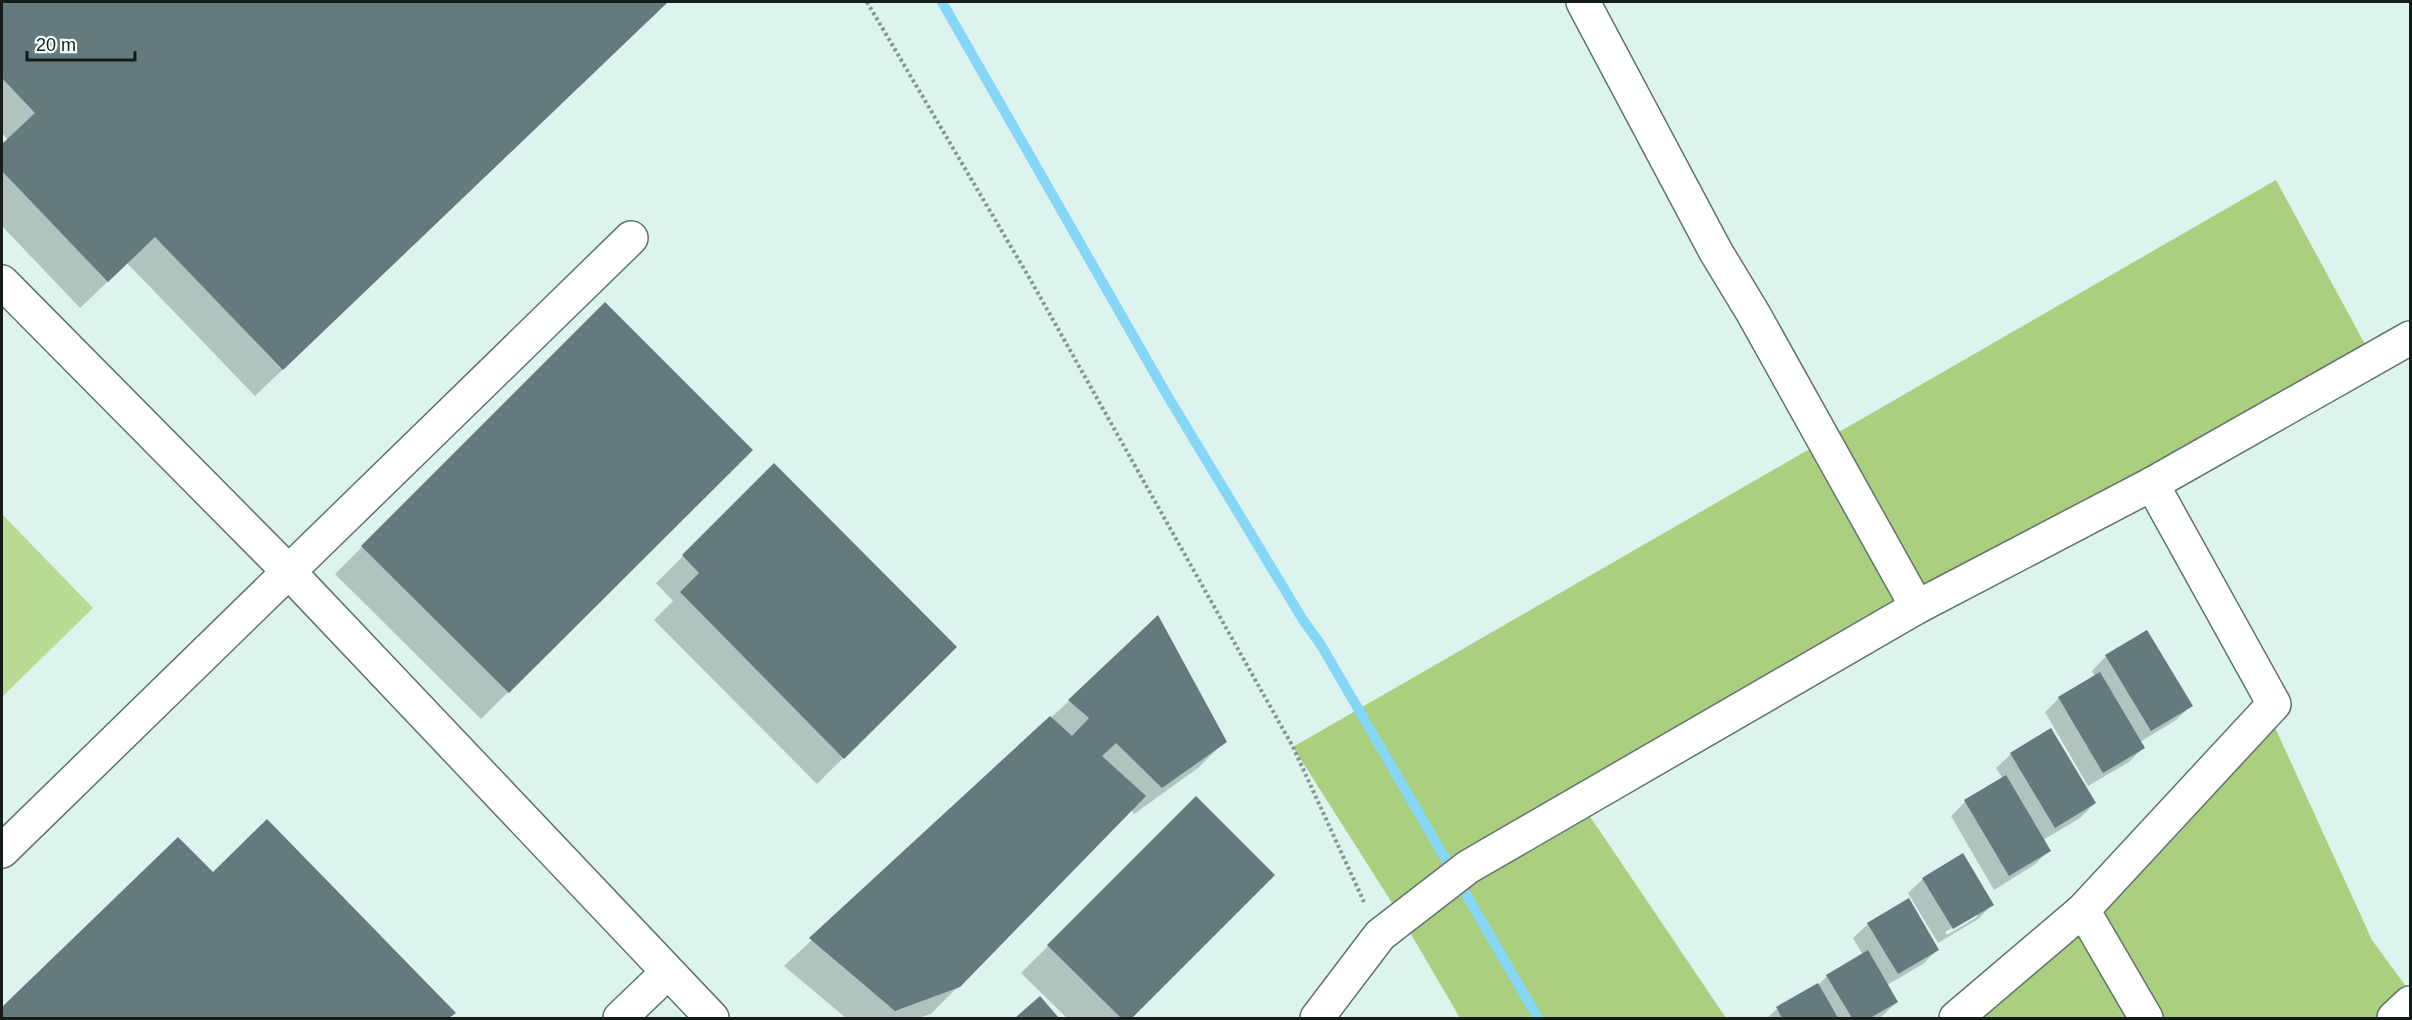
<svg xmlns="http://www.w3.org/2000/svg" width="2412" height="1020" font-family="Arial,sans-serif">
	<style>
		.green { fill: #b8db94 }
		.forest { fill: #a9cf7f }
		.shadow { fill: #0003; fill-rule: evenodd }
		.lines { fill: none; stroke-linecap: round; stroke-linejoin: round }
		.stream { stroke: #85d6f7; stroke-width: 10 }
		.building { fill: #647a7c }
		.minor-casing { stroke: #5f746e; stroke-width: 36 }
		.path { stroke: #869692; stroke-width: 4; stroke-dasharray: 3 3; stroke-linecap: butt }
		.minor { stroke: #fff; stroke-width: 33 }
	</style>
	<rect width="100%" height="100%" fill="#ddf4ee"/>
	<path class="green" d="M2 514 93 608 2 697Z"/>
	<g class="forest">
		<path d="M2276 180 2373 359 1589 815 1726 1018H1460L1401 917 1293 747Z"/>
		<path d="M2267 710 2372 940 2410 992V1018H1945L2050 939Z"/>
	</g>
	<g class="shadow">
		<path d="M2 2H667L255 396 127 263 80 308 2 226V146L8 140 2 133Z"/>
		<path d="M605 304 751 450 481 719 335 574Z"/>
		<path d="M774 466 955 647 817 784 654 620 673 601 656 583Z"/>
		<path d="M2106 656 2191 706 2176 720 2140 742 2144 747 2129 762 2088 786 2045 712 2059 698 2095 676 2092 671Z"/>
		<path d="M1069 701 1225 741 1198 768 1134 814 1131 810 931 1014 918 1018H846L784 966Z"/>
		<path d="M2011 754 2095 803 2080 818 2043 840 2049 851 2034 865 1994 890 1951 816 1965 802 2003 779 1996 768Z"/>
		<path d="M1196 799 1273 875 1130 1018H1067L1021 973Z"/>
		<path d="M178 839 213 874 453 1013 448 1018H2V1009Z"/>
		<path d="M1923 879 1992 905 1978 919 1938 943 1908 893ZM1977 913V917L1947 935 1945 932Z"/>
		<path d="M1868 924 1937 950 1923 964 1887 985 1897 1002 1882 1016 1878 1018H1767L1777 1009 1818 985 1827 976 1863 955 1853 938Z"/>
		<path d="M1040 999 1057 1018H1017Z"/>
	</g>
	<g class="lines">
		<path class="stream" d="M942 2 1167 395 1303 620 1321 645 1538 1018"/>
	</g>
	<g class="building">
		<path d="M2 2H668L283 370 155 237 108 282 2 171V144L35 113 2 78Z"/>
		<path d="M605 302 753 450 509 693 361 546Z"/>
		<path d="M774 463 957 647 844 759 680 592 699 573 682 555Z"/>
		<path d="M1158 615 1227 742 1162 788 1116 743 1102 756 1146 796 960 987 895 1011 809 938 1050 716 1072 736 1089 718 1068 700Z"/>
		<path d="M2147 630 2193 706 2151 731 2105 655Z"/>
		<path d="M2100 672 2145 748 2103 773 2058 697Z"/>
		<path d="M2051 728 2096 803 2055 828 2010 753Z"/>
		<path d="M2006 775 2051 851 2009 876 1964 800Z"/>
		<path d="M1196 796 1275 875 1132 1018H1121L1047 945Z"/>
		<path d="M267 819 456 1013 449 1018H2V1007L178 837 213 872Z"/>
		<path d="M1963 853 1994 905 1953 929 1922 878Z"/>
		<path d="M1909 898 1939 950 1898 974 1867 923Z"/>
		<path d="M1868 950 1898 1002 1870 1018H1852L1826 975Z"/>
		<path d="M1818 983 1838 1018H1782L1776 1007Z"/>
		<path d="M1040 996 1059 1018H1015Z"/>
	</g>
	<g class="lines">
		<g class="minor-casing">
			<g id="minor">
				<path d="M1583 2 1716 252 1753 313 1917 607"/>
				<path d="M2 282 289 572 712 1018"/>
				<path d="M2 851 631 238"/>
				<path d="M2083 910 2146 1018"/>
				<path d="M620 1018 667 973"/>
				<path d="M1317 1018 1380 935 1468 867 1917 607 2152 484 2410 338"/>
				<path d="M1956 1018 2083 910 2274 704 2152 484"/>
				<path d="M2394 1018 2410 1003"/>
			</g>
		</g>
		<path class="path" d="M867 2 1030 279 1293 747 1364 902"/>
		<use href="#minor" class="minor"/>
	</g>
	<rect width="2412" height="1020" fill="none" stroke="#151d1b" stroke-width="6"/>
	<path d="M27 51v9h108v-9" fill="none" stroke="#151d1b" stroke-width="3"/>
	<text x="36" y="51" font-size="18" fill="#151d1b" stroke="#f1fffb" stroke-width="4.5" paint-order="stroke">20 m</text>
</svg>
